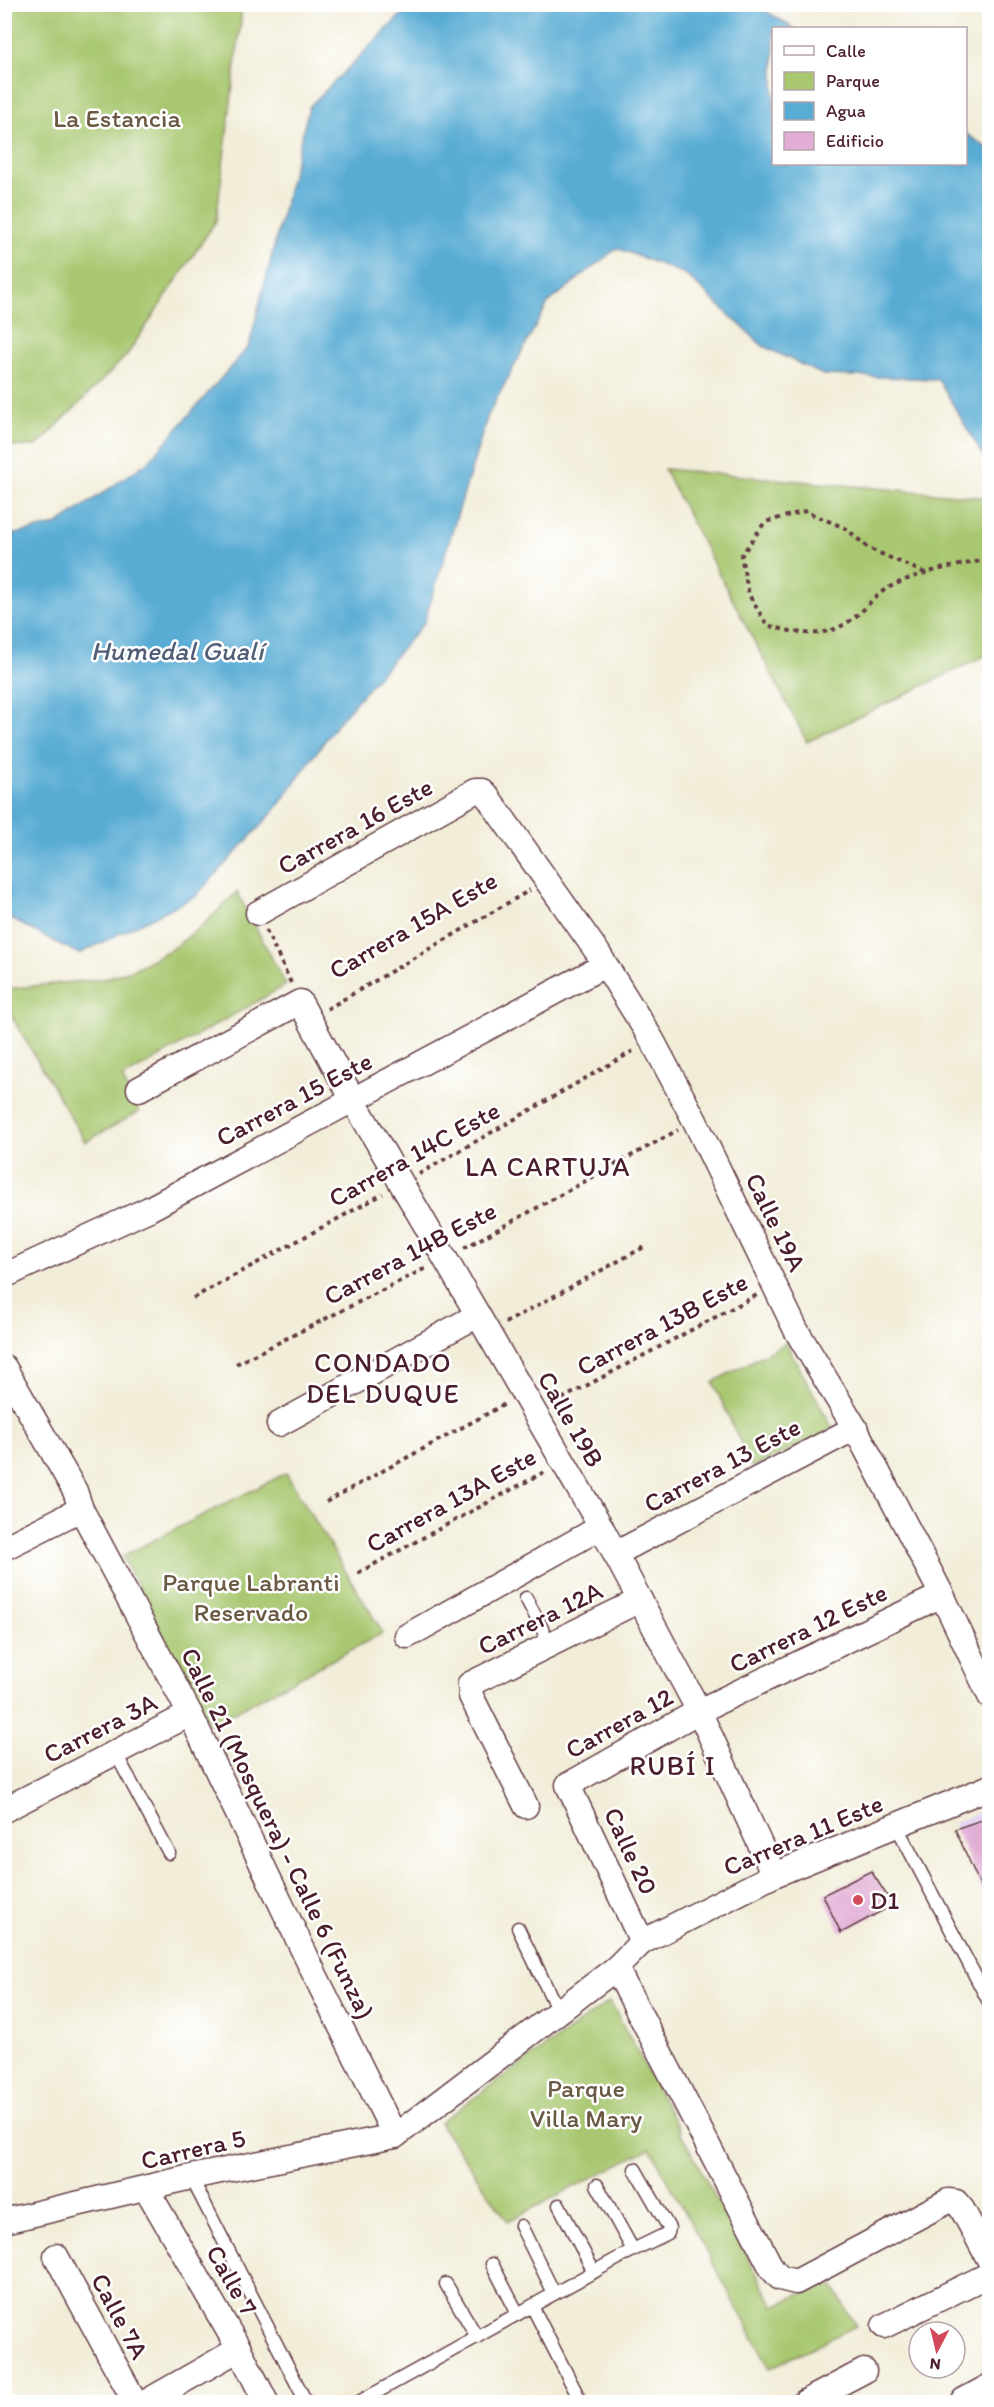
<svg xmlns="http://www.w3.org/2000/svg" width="994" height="2407" font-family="Itim,sans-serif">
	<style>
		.built { fill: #e2d4f3 }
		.green { fill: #a8c76f; stroke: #79734d; stroke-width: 1.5 }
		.water { fill: #59acd4; stroke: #526680; stroke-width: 1.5 }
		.building { fill: #e2aed6 }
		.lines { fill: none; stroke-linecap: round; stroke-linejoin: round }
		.service-casing { stroke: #633e45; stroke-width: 15 }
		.minor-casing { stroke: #633e45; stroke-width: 27 }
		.path { stroke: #633e45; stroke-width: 4; stroke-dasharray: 4.5 4.5; stroke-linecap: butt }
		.service { stroke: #fff; stroke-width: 12 }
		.minor { stroke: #fff; stroke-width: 24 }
		.poi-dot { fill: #d1495b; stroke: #fff; stroke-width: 2 }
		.labels { text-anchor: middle; stroke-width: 5; stroke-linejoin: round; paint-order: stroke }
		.park-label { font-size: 26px; fill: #6b5a43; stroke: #fff }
		.street-label { font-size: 26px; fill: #4a1f2b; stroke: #fff }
		.poi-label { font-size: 26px; fill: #4a1f2b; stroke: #fff; text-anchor: start }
		.water-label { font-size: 27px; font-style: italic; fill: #515e77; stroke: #fff }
		.neighbourhood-label { font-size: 27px; letter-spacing: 1.5px; fill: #4a1f2b; stroke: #fff }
	</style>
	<rect width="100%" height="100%" fill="#fff"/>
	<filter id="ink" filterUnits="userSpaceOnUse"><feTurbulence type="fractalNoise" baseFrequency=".0167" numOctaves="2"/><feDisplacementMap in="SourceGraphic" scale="12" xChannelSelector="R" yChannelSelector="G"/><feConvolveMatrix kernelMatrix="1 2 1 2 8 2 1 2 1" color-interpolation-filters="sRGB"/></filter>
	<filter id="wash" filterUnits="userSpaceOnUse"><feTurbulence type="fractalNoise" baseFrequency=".008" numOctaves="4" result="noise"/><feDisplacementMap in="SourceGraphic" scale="24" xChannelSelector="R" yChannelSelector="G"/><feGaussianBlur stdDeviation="1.35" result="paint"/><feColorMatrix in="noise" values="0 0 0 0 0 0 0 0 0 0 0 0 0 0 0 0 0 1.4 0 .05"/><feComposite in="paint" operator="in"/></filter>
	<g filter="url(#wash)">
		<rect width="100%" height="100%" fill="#f2edd8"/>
		<path class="built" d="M989 1808V1907L953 1823Z"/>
		<g class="green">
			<path d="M4 5H241V21L216 221 127 355 37 446H5Z"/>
			<path d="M664 469 989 498V654L807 742Z"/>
			<path d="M237 892 286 985 122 1078 139 1112 85 1142 5 1005 4 989 103 979 134 969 175 947 205 923Z"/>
			<path d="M786 1343 833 1429 752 1468 713 1382Z"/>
			<path d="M286 1473 383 1633 210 1725 122 1556Z"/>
			<path d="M610 2001 774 2306 830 2281 856 2326 770 2368 650 2148 508 2221 439 2123Z"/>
		</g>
		<path class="water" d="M412 4 756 5 794 28H774V164H966V134L989 149V466L938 379 823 375 763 346 685 274 617 248 548 303 488 415 424 623 337 724 275 810 196 896 79 954 5 916V536L56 525 149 461 249 346 309 107Z"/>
		<g id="blocks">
			<g class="building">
				<path d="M990 1817V1907L955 1829Z"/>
				<path d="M871 1871 893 1905 841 1933 823 1895Z"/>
			</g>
		</g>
	</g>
	<g filter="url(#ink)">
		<use href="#blocks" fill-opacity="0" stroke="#633e45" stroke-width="1.5"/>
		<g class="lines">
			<g class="service-casing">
				<g id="service">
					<path d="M526 1598 551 1646"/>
					<path d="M115 1752 169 1853"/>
					<path d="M896 1825 990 2004"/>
					<path d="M518 1928 559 2013"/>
					<path d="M191 2177 306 2402"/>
					<path d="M597 2185 633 2250"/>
					<path d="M559 2205 594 2272"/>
					<path d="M521 2226 554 2293"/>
					<path d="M492 2264 518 2314"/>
					<path d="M446 2284 477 2337"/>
					<path d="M532 2306 581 2402"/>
					<path d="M359 2402 633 2250 668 2233 669 2228 635 2169"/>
				</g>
			</g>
			<g class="minor-casing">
				<g id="minor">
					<path d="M258 913 475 791H482L487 796 598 953 652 1040 695 1121 796 1330 855 1428 942 1595 990 1696"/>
					<path d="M139 1089 300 1002 353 1100 601 1527 699 1711 774 1875"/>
					<path d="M4 1276 149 1209 605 965"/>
					<path d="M4 1367 75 1491 81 1509 190 1714 315 1975 395 2136"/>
					<path d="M279 1424 478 1315"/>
					<path d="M4 1548 81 1509"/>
					<path d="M615 1554 855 1428"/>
					<path d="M407 1636 601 1527"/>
					<path d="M526 1806 471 1696 470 1684 640 1600"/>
					<path d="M4 1810 190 1714"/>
					<path d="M642 1942 568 1785 699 1711 942 1595"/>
					<path d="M616 1968 772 2269 780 2278 796 2282 948 2201 956 2202 962 2209 990 2261"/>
					<path d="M146 2188 239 2349 266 2402"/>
					<path d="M4 2221 191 2177 395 2136 616 1968 642 1942 774 1875 990 1787"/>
					<path d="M56 2256 135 2402"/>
					<path d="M884 2326 990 2274"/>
					<path d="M964 2400 990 2386"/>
					<path d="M146 2402 239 2349"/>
					<path d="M805 2402 864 2371"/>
				</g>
			</g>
			<g class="path">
				<path d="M925 573 868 548 847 529 805 511 765 522 741 556 749 595 767 625C805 636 830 640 861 612 869 604 878 593 888 588 919 571 956 566 990 559"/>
				<path d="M266 930 291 983"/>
				<path d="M327 1009 530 890"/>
				<path d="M419 1174 633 1051"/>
				<path d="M464 1248 678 1130"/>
				<path d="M193 1298 383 1194"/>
				<path d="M505 1323 646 1246"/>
				<path d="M236 1364 428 1267"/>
				<path d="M554 1403 757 1295"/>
				<path d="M326 1502 505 1404"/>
				<path d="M358 1573 544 1472"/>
			</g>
			<use href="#service" class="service"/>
			<use href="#minor" class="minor"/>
		</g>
	</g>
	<circle class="poi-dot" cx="858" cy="1900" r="6"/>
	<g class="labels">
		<g class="park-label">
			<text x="117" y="127">La Estancia</text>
			<text x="251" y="1591">Parque Labranti<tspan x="251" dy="30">Reservado</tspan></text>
			<text x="586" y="2097">Parque<tspan x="586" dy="30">Villa Mary</tspan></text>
		</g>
		<g class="street-label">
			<text transform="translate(355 826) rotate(-29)" y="9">Carrera 16 Este</text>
			<text transform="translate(413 925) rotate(-30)" y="9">Carrera 15A Este</text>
			<text transform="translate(294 1099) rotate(-28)" y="9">Carrera 15 Este</text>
			<text transform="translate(414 1154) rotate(-29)" y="9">Carrera 14C Este</text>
			<text transform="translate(776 1222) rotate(64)" y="9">Calle 19A</text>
			<text transform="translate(410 1253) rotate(-28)" y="9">Carrera 14B Este</text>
			<text transform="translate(662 1324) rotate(-28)" y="9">Carrera 13B Este</text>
			<text transform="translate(571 1419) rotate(60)" y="9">Calle 19B</text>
			<text transform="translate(722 1465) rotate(-28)" y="9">Carrera 13 Este</text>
			<text transform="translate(451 1500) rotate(-29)" y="9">Carrera 13A Este</text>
			<text transform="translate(540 1618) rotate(-26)" y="9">Carrera 12A</text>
			<text transform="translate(808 1628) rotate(-26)" y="9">Carrera 12 Este</text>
			<text transform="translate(619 1723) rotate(-29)" y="9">Carrera 12</text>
			<text transform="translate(100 1728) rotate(-27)" y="9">Carrera 3A</text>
			<text transform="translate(278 1833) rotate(64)" y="9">Calle 21 (Mosquera) - Calle 6 (Funza)</text>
			<text transform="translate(803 1835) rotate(-23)" y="9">Carrera 11 Este</text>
			<text transform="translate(631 1851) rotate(65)" y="9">Calle 20</text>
			<text transform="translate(193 2149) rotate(-13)" y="9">Carrera 5</text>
			<text transform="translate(232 2280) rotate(60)" y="9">Calle 7</text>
			<text transform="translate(120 2316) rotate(62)" y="9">Calle 7A</text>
		</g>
		<g class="poi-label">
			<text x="870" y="1909">D1</text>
		</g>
		<g class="water-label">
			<text x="177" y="660">Humedal Gualí</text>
		</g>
		<g class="neighbourhood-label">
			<text x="548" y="1176">LA CARTUJA</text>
			<text x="383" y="1372">CONDADO<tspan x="383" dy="31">DEL DUQUE</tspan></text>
			<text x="673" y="1775">RUBÍ I</text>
		</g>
	</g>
	<rect width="994" height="2407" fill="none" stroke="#fff" stroke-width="24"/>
	<rect x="772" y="27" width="195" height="138" fill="#ffffff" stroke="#b7a5aa" stroke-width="1.5"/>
	<rect x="784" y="46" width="30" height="9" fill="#ffffff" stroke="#b7a5aa" stroke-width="1.5"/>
	<text x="826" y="57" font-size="18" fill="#4a1f2b">Calle</text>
	<rect x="784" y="72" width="30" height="18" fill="#a8c76f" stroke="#b7a5aa" stroke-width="1.5"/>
	<text x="826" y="87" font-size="18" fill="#4a1f2b">Parque</text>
	<rect x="784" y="102" width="30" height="18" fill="#59acd4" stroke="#b7a5aa" stroke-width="1.5"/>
	<text x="826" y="117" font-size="18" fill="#4a1f2b">Agua</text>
	<rect x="784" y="132" width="30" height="18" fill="#e2aed6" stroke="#b7a5aa" stroke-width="1.5"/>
	<text x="826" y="147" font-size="18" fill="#4a1f2b">Edificio</text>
	<g transform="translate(937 2350) rotate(187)"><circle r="28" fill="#ffffff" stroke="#b7a5aa" stroke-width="1.5"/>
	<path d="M0-4.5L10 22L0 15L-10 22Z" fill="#d1495b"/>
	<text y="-9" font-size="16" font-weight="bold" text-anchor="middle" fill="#4a1f2b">N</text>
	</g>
</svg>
